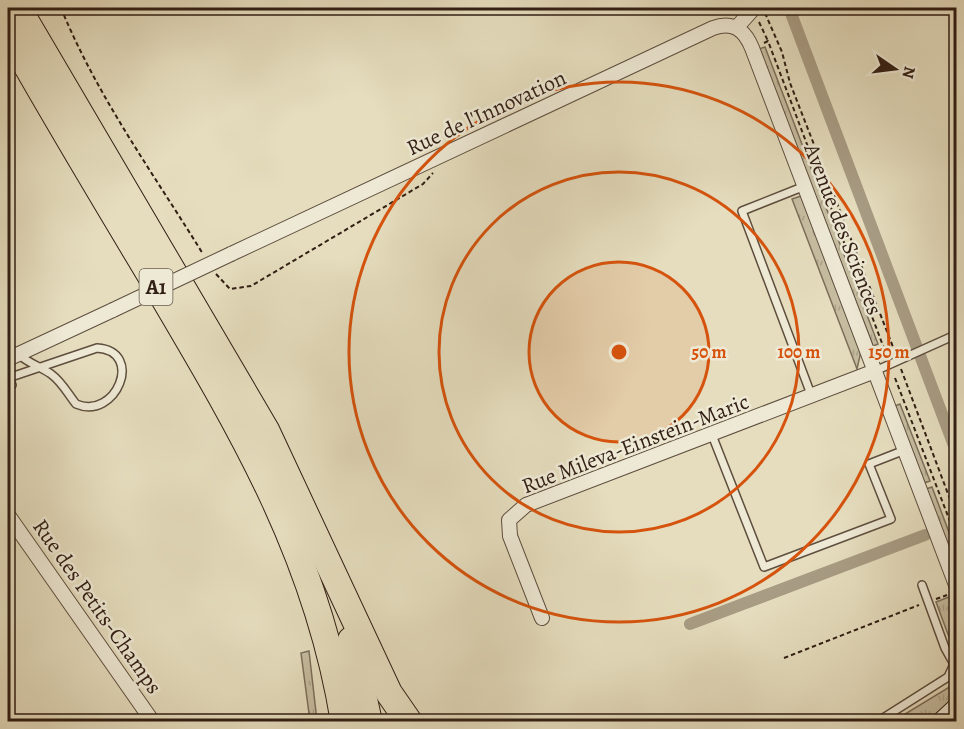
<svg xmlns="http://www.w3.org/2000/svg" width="964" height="729" font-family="Alegreya,serif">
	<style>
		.grass { fill: url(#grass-tufts); stroke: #7c6e5a; stroke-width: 1.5 }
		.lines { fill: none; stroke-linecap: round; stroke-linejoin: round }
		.canal { stroke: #a89c84; stroke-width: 12 }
		.lane-casing { stroke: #5e4e3e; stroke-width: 10 }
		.street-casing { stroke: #5e4e3e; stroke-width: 16 }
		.secondary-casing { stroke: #311e14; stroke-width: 22 }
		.highway-casing { stroke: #311e14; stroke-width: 28 }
		.path { stroke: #311e14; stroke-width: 2; stroke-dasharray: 4.5 3; stroke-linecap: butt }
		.lane { stroke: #eee9d5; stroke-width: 7 }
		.street { stroke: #eee9d5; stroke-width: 14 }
		.secondary { stroke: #eee9d5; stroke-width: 20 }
		.highway { stroke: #e5ddbe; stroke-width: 26 }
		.street-bridge-casing { stroke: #5e4e3e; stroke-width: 16; stroke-linecap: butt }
		.street-bridge { stroke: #eee9d5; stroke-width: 14 }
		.ring { fill: none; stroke: #d6530d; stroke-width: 3 }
		.labels { text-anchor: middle; stroke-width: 5; stroke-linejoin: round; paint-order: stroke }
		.shield { fill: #eee9d5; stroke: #6a5b4e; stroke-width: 1.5 }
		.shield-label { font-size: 21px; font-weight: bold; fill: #311e14 }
		.street-label { font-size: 22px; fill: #311e14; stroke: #eee9d5 }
		.centre { fill: #d6530d; stroke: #eee9d5; stroke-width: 3 }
		.ring-label { font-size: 18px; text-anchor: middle; font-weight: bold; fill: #d6530d; stroke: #eee9d5; stroke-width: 5; stroke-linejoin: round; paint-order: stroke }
	</style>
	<defs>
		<pattern id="grass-tufts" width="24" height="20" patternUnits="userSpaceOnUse" patternTransform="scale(1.5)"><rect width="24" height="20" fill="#c6bda1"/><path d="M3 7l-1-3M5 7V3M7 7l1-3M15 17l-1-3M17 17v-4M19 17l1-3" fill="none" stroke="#aba28a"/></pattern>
	</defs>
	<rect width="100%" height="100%" fill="#e5ddbe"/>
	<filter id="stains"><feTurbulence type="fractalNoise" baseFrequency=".00333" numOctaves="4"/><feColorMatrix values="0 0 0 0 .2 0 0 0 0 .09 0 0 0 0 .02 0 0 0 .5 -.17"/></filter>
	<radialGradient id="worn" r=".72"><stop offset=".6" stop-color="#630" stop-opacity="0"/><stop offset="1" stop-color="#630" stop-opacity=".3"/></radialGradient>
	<g class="grass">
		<path d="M765 47 878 344 873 346 759 49Z"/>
		<path d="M801 196 861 351 857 369 792 199Z"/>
		<path d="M900 404 930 481 924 483 895 406Z"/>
		<path d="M932 487 956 551V568L926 489Z"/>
		<path d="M954 595 956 602V656L936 602Z"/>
		<path d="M309 651 317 721H310L301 653Z"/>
		<path d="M956 679V701L930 721 892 722 948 688Z"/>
	</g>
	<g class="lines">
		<g class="canal">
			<path d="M789 8 956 451"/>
			<path d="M690 624 925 535"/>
		</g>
		<g class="lane-casing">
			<g id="lane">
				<path d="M805 186 742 211 812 397"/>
				<path d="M875 371 953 336"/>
				<path d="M8 378 97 348C145 351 116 421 76 404 68 394 62 382 51 374 41 367 28 363 18 354"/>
				<path d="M8 388 12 385"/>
				<path d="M712 435 764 567 891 519 869 464 905 450"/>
				<path d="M877 722 948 677 954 664 945 648 922 585"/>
			</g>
		</g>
		<g class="street-casing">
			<g id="street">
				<path d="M737 27 754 8"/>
				<path d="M231 254 713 28C733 21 744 29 752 48L956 585"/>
				<path d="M8 359 113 310"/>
				<path d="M8 515 153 722"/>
				<path d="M542 618 510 536 509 520 526 505 875 371"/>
			</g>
		</g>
		<g class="secondary-casing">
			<path id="secondary" d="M942 722 956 709"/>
		</g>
		<g class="highway-casing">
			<g id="highway">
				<path d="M18 8 266 430 389 693 409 722"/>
				<path d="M8 33C55 117 105 200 155 283 240 427 317 554 344 722"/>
				<path d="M351 640 369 722"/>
			</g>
		</g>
		<g class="path">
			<path d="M61 8C97 96 153 173 203 254"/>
			<path d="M765 13 782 52 790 83 895 352"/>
			<path d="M759 22 768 41"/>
			<path d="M764 43 768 41 885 351"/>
			<path d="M216 274 230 289 251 286 423 184 433 173"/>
			<path d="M901 369 956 515"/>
			<path d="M895 378 956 537"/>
			<path d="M936 599 947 595"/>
			<path d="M784 658 919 605"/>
		</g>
		<use href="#lane" class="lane"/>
		<use href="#street" class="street"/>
		<use href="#secondary" class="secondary"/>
		<use href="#highway" class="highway"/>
		<g class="street-bridge-casing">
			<path id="street-bridge" d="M113 310 231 254"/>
		</g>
		<use href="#street-bridge" class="street-bridge"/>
	</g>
	<circle cx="619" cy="352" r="90" fill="#d6530d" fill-opacity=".12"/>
	<g class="ring">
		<circle cx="619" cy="352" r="90"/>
		<circle cx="619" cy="352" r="180"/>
		<circle cx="619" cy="352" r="270"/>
	</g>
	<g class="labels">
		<rect class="shield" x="139.5" y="269" width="33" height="36" rx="4.5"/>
		<g class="shield-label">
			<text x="156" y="294">A1</text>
		</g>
		<g class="street-label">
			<text transform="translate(486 112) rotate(-25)" y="8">Rue de l'Innovation</text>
			<text transform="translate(844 229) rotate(69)" y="8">Avenue des Sciences</text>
			<text transform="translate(635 443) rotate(-21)" y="8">Rue Mileva-Einstein-Maric</text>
			<text transform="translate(98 606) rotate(55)" y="8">Rue des Petits-Champs</text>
		</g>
	</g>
	<circle cx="619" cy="352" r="9" class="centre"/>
	<g class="ring-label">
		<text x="709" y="358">50 m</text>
		<text x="799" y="358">100 m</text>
		<text x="889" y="358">150 m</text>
	</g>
	<rect width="964" height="729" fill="none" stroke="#e5ddbe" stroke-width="30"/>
	<rect x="9" y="9" width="946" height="711" fill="none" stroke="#311e14" stroke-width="3"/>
	<rect x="15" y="15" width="934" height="699" fill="none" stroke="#311e14" stroke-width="1.5"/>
	<g transform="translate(895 69) rotate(104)" stroke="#eee9d5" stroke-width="4.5" paint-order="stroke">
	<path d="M0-4.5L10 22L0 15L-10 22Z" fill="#311e14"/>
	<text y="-9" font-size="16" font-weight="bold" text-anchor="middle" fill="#311e14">N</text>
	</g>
	<rect width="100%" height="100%" filter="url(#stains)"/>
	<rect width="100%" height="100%" fill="url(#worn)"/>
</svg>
